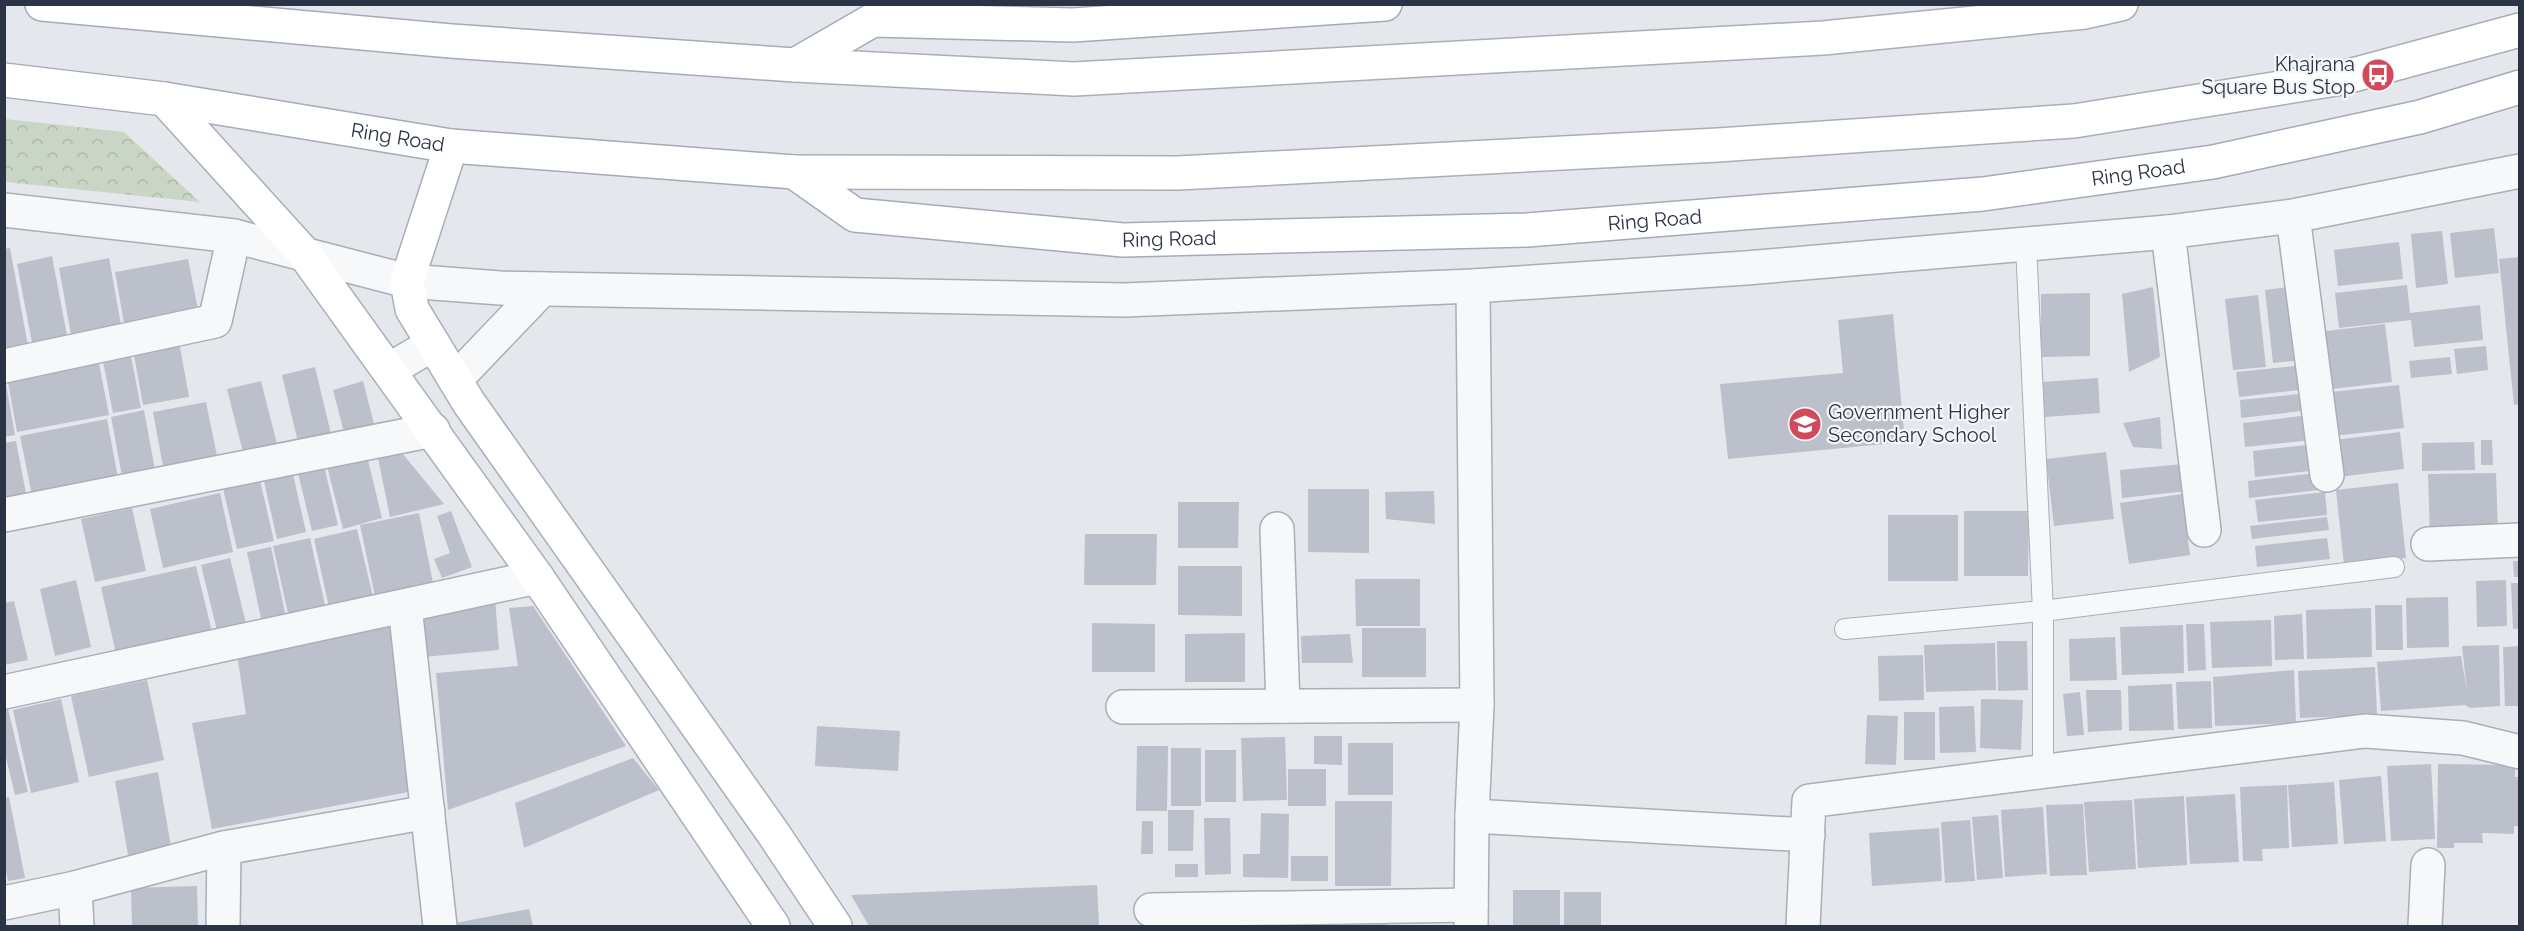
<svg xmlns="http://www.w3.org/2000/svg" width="2524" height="931" font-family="Raleway,sans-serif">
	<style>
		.forest { fill: url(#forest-crowns) }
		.building { fill: #bbc0ca }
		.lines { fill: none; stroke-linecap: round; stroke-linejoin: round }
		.service-casing { stroke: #a9aeb7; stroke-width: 22 }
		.minor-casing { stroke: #a9aeb7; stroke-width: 36 }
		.tertiary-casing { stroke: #a9aeb7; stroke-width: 36 }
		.secondary-casing { stroke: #a9aeb7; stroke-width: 36 }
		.primary-casing { stroke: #a3abb8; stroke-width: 36 }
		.service { stroke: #f7f8fa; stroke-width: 20 }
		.minor { stroke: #f7f8fa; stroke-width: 33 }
		.tertiary { stroke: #f7f8fa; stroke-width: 33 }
		.secondary { stroke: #fff; stroke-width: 33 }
		.primary { stroke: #fff; stroke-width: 33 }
		.labels { text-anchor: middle; stroke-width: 4.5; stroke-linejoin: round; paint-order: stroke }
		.poi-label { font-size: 20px; fill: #2b3445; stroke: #f4f6f9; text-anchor: end }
		.street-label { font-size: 20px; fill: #2b3445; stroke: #f4f6f9 }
	</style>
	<defs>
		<pattern id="forest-crowns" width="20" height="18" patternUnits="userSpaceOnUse" patternTransform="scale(1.5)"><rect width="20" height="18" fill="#c9d6c5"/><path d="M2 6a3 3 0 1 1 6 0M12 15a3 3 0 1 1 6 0" fill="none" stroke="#adb8ab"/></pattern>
	</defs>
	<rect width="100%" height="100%" fill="#e4e7ec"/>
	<path class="forest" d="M5 119 124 132 200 202 5 182Z"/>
	<g class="building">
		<path d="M2494 228 2499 273 2455 278 2450 233Z"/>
		<path d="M2442 231 2448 284 2416 288 2411 234Z"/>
		<path d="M2399 242 2403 279 2338 286 2334 250Z"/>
		<path d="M10 248 29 351 4 356V249Z"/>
		<path d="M52 256 69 346 34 353 17 264Z"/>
		<path d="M2520 257V404L2514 405 2499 259Z"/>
		<path d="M109 258 123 336 73 346 59 268Z"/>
		<path d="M188 259 200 320 126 334 115 272Z"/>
		<path d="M2407 285 2410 313 2480 305 2483 340 2414 347 2411 320 2339 328 2335 293Z"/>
		<path d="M2296 286 2304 360 2273 363 2265 290Z"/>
		<path d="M2153 287 2160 357 2129 372 2122 294Z"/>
		<path d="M2090 293V356L2041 357V294Z"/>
		<path d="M2258 295 2266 367 2233 370 2225 299Z"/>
		<path d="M1893 314 1905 442 1728 459 1720 384 1843 373 1838 320Z"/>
		<path d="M2385 324 2392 382 2332 389 2326 331Z"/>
		<path d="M178 336 189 397 143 405 132 344Z"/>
		<path d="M129 346 141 408 113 413 101 351Z"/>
		<path d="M2486 346 2488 370 2457 374 2454 349Z"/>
		<path d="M97 353 109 415 17 432 6 371Z"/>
		<path d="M2450 357 2452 374 2411 378 2409 361Z"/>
		<path d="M2304 365 2307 389 2239 397 2236 372Z"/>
		<path d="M315 367 331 434 298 442 282 375Z"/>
		<path d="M2098 378 2100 413 2045 417 2042 382Z"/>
		<path d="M261 381 278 448 244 456 227 389Z"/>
		<path d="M363 381 375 428 345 436 333 390Z"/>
		<path d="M6 384 15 435 4 437V385Z"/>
		<path d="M2399 385 2404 428 2334 436 2330 392Z"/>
		<path d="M2309 393 2311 410 2241 418 2240 400Z"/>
		<path d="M206 402 217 456 163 466 153 412Z"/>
		<path d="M144 410 155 470 122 476 111 417Z"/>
		<path d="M2310 415 2313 440 2245 447 2243 423Z"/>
		<path d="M2160 417 2162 449 2133 447 2123 423Z"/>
		<path d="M107 419 118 478 32 495 20 436Z"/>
		<path d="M2400 432 2404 469 2338 477 2334 440Z"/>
		<path d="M2481 440H2492L2493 465H2481Z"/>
		<path d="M16 441 27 499 4 503V443Z"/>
		<path d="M2474 442 2475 470 2422 471V443Z"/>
		<path d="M2316 444 2319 470 2255 477 2253 451Z"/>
		<path d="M397 447 444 504 390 517 377 453Z"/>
		<path d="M366 452 382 518 343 529 326 462Z"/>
		<path d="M2106 452 2114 519 2054 526 2046 459Z"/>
		<path d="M2183 464 2187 491 2122 498 2120 470Z"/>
		<path d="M324 466 338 525 312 531 298 473Z"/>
		<path d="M292 470 306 532 277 539 263 477Z"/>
		<path d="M2317 473 2319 490 2249 498 2248 481Z"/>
		<path d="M2496 473 2498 534 2430 537 2428 474Z"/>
		<path d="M259 476 274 541 237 549 222 484Z"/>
		<path d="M2398 483 2406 558 2344 565 2336 490Z"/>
		<path d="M1308 489H1369V553L1308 552Z"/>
		<path d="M1434 491 1435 524 1386 519 1385 492Z"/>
		<path d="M2325 492 2327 515 2258 522 2255 500Z"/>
		<path d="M220 493 233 552 163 568 150 509Z"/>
		<path d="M2182 494 2190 555 2129 564 2120 503Z"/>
		<path d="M1178 502H1239L1238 548H1178Z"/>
		<path d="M132 508 146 571 95 582 81 519Z"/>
		<path d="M451 511 472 567 442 578 434 559 450 553 437 516Z"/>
		<path d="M1964 511H2029L2028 576H1964Z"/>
		<path d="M419 513 433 583 375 596 360 525Z"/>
		<rect x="1888" y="515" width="70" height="66"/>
		<path d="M2327 517 2329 530 2252 539 2250 526Z"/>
		<path d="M357 529 373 597 329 607 314 539Z"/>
		<path d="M1085 534H1157L1156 585H1084Z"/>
		<path d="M310 538 327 614 290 622 273 546Z"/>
		<path d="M2327 538 2330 559 2257 567 2255 546Z"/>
		<path d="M271 547 287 622 263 628 247 552Z"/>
		<path d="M230 558 248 632 219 639 201 565Z"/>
		<path d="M2513 561H2520V577H2514Z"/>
		<path d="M196 566 212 632 116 654 101 587Z"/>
		<path d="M1178 566H1242V616L1178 615Z"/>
		<path d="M1355 579H1420V626H1356Z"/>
		<path d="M76 580 91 647 55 656 40 589Z"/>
		<path d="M2506 580 2507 626 2477 627 2476 581Z"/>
		<path d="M2511 583H2520V629H2513Z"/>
		<path d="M2448 597 2449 647 2407 648 2406 598Z"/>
		<path d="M495 599 499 650 423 657 419 614Z"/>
		<path d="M14 601 28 660 4 665V603Z"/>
		<path d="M2375 605H2402L2403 650H2376Z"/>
		<path d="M533 606 626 746 448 810 436 673 518 666 509 608Z"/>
		<path d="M2371 608 2372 657 2307 659 2306 610Z"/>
		<path d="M2302 614 2304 659 2275 660 2274 616Z"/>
		<path d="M387 616 419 790 212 829 192 723 246 714 237 654Z"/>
		<path d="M2271 620 2272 666 2212 668 2210 622Z"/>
		<path d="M1092 623 1155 624V672H1092Z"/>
		<path d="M2186 624H2204L2206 670 2188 671Z"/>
		<path d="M2183 625 2184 673 2122 675 2120 627Z"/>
		<rect x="1362" y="628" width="64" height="49"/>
		<path d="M1245 633V682H1185V634Z"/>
		<path d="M1350 634 1353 663H1302L1301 636Z"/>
		<path d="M2115 637 2117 680 2070 681 2069 639Z"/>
		<path d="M1997 641H2027L2028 690 1998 691Z"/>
		<path d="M1995 643 1996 690 1926 692 1924 645Z"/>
		<path d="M2499 645 2500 706 2470 708 2465 705 2381 711 2377 662 2461 656 2467 691 2462 646Z"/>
		<path d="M2520 646V706H2505L2503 647Z"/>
		<path d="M1923 655 1924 700 1879 701 1878 656Z"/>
		<path d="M2375 667 2377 715 2300 718 2298 671Z"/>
		<path d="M2294 670 2296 723 2215 726 2213 677Z"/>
		<path d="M147 680 164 760 89 777 71 696Z"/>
		<path d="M2211 681 2212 728 2178 729 2176 682Z"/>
		<path d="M2172 684 2174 730 2129 731 2128 686Z"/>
		<path d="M2086 690H2121L2122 730 2088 732Z"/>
		<path d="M2080 692 2084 735 2067 736 2063 694Z"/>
		<path d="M61 699 79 782 31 793 13 710Z"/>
		<path d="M1981 699 2023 700 2021 750 1980 748Z"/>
		<path d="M1974 706 1976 752 1940 753 1939 707Z"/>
		<path d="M8 709 28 792 15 795 4 749V710Z"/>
		<rect x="1904" y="712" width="31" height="48"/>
		<path d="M1867 715 1898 716 1896 765 1865 764Z"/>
		<path d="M817 726 900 731 898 771 815 766Z"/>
		<path d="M1314 736H1342V765L1314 764Z"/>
		<path d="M1285 737 1287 800 1243 801 1241 738Z"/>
		<rect x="1348" y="743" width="45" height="52"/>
		<path d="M1137 746H1168L1167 811H1136Z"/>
		<rect x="1171" y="748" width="30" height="58"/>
		<rect x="1205" y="750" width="31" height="52"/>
		<path d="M633 758 659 790 524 848 515 803Z"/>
		<path d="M2431 764 2435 839 2391 841 2387 766Z"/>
		<path d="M2438 764 2515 765V777H2520V826H2514V834L2482 833 2483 843H2454V848H2437Z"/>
		<rect x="1288" y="769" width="38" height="37"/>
		<path d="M158 772 172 852 129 860 115 781Z"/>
		<path d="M2381 776 2386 841 2344 844 2339 780Z"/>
		<path d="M2334 782 2338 844 2292 847 2288 785Z"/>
		<path d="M2287 785 2289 848 2262 849 2263 861H2243L2240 787Z"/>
		<path d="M2235 794 2239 862 2190 864 2186 797Z"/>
		<path d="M2184 796 2187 865 2138 868 2134 799Z"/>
		<path d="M9 797 25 878 8 881 4 861V798Z"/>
		<path d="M2132 800 2136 869 2089 872 2084 802Z"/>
		<path d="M1335 801H1392L1391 886H1335Z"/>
		<path d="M2083 804 2087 875 2050 876 2046 805Z"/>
		<path d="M2043 807 2047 874 2005 877 2001 810Z"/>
		<path d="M1168 810H1194L1193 851H1168Z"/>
		<path d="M1261 813 1289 814 1288 878 1243 877V854H1260Z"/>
		<path d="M1998 815 2003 878 1977 880 1972 817Z"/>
		<path d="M1204 818H1230L1231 874 1205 875Z"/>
		<path d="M1970 820 1975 881 1945 883 1941 822Z"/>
		<path d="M1142 821H1153V854H1141Z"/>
		<path d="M1939 828 1942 881 1872 886 1869 833Z"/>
		<rect x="1291" y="856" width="37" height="25"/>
		<rect x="1175" y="864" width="23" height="13"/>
		<path d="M1097 885 1099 926H869L851 895Z"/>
		<path d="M197 886 198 926H132L131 888Z"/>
		<rect x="1513" y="890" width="47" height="36"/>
		<rect x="1564" y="892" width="37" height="34"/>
		<path d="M529 909 533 926H450V924Z"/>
		<path d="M1331 912 1388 913 1387 926H1331Z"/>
	</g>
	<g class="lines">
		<g class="service-casing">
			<g id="service">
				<path d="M2026 245 2043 611V770"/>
				<path d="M1845 629 2043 611 2394 567"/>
			</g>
		</g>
		<g class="minor-casing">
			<g id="minor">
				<path d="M2293 216 2327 475"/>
				<path d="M2168 232 2204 530"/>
				<path d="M4 366 215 321 234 236"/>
				<path d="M455 380 542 289"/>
				<path d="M4 515 433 430"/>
				<path d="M1277 529 1283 706"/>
				<path d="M2428 544 2520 540"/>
				<path d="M405 606 440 926"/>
				<path d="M4 692 537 577"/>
				<path d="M1123 707 1477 705"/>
				<path d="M1472 816 1808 835"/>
				<path d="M75 888 77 926"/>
				<path d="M4 903 75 888 224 848 428 812"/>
				<path d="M1151 910 1471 905"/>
				<path d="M223 926 224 848"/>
				<path d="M1471 926 1472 816 1477 705 1473 286"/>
				<path d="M1803 926 1809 801 2365 731 2463 738 2520 752"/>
				<path d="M2425 926 2428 865"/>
			</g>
		</g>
		<g class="tertiary-casing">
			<g id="tertiary">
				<path d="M4 210 234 236 407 281 500 288 1124 300 1473 286 1746 268 2168 232 2293 216 2520 171"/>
				<path d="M389 370 433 344"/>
			</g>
		</g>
		<g class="secondary-casing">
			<g id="secondary">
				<path d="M795 65 1074 79 1823 38 2085 12 2121 4"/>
				<path d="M164 99 303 252 537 577 773 926"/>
				<path d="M451 146 407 281 412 309 469 403 773 833 835 926"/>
				<path d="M794 172 1178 173 1718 145 2074 121 2342 78 2520 30"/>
			</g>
		</g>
		<g class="primary-casing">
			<g id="primary">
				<path d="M42 4 451 41 795 65 873 20 1073 25 1385 4"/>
				<path id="s1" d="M4 80 164 99 451 146 794 172 855 215 1123 240 1527 230 1983 194 2213 162 2420 117 2520 87"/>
			</g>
		</g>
		<use href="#service" class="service"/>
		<use href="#minor" class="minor"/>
		<use href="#tertiary" class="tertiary"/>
		<use href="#secondary" class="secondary"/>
		<use href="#primary" class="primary"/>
	</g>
	<defs>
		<g id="bus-disc" transform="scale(1.725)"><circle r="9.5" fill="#d1495b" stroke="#f4f6f9"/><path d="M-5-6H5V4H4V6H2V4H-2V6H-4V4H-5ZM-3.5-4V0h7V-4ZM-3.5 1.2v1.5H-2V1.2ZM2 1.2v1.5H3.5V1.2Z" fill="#fff"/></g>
		<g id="school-disc" transform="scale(1.725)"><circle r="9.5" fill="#d1495b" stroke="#f4f6f9"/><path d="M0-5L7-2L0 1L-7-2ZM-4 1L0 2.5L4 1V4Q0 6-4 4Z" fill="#fff"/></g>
	</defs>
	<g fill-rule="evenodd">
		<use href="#bus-disc" x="2378" y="75"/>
		<use href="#school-disc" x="1805" y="424"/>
	</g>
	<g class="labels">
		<g class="poi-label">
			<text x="2355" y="71">Khajrana<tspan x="2355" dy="23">Square Bus Stop</tspan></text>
			<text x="1828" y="419" text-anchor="start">Government Higher<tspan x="1828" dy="23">Secondary School</tspan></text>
		</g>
		<g class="street-label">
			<text dy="7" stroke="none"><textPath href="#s1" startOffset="398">Ring Road</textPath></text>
			<text dy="7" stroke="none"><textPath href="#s1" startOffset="2158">Ring Road</textPath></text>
			<text dy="7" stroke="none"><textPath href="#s1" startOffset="1672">Ring Road</textPath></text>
			<text dy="7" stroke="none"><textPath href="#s1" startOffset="1186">Ring Road</textPath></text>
		</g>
	</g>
	<rect width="2524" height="931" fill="none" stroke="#2b3445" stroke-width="12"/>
</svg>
